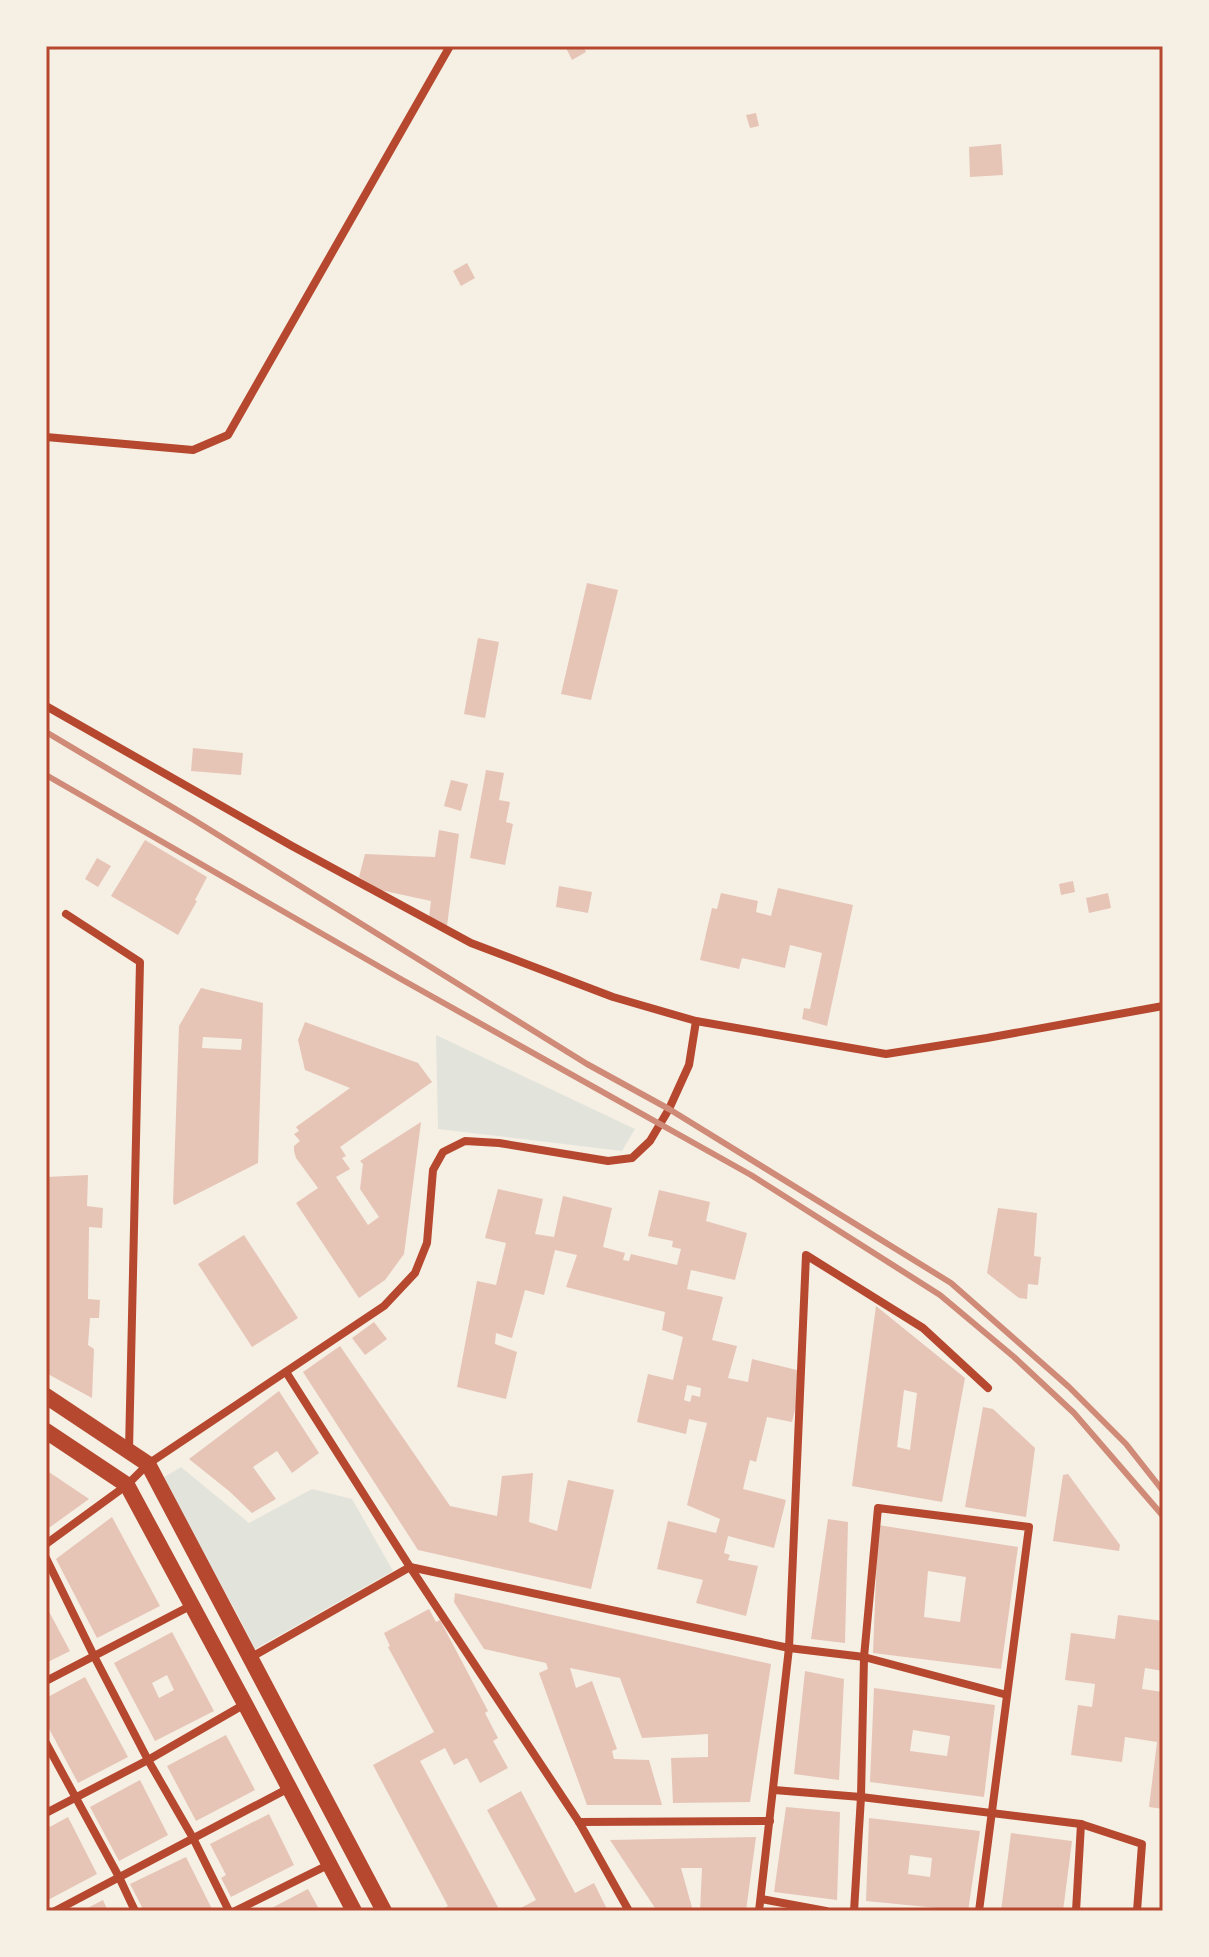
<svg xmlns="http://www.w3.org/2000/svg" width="1209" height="1957" font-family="'Fira Sans Condensed',sans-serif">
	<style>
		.green { fill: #e2e4dc }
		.building { fill: #e6c5b7; fill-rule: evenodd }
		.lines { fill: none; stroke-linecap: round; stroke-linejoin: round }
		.minor { stroke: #b5482f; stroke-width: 8 }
		.secondary { stroke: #b5482f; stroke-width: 16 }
		.rail { stroke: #cf8b77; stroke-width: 6 }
		.neatline { fill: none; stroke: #b5482f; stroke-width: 3 }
	</style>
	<rect width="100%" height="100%" fill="#f6efe4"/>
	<g class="green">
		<path d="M436 1035 635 1129 622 1151 438 1129Z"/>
		<path d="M181 1467 249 1523 312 1489 352 1499 393 1571 255 1649 235 1610 161 1479Z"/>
	</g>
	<g class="building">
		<path d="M565 46H583L586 52 572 60Z"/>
		<path d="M756 113 759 126 750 128 746 115Z"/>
		<path d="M1001 144 1003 175 970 177 969 147Z"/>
		<path d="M467 263 475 278 461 286 453 271Z"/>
		<path d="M587 583 618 590 591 700 561 694Z"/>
		<path d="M478 638 499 642 485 718 464 714Z"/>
		<path d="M193 748 243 753 241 775 191 771Z"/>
		<path d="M486 770 504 773 499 800 510 802 506 822 513 824 505 865 470 858Z"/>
		<path d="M451 780 468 784 461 811 444 806Z"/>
		<path d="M439 830 459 834 447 926 429 918 431 901 380 890 359 877 365 854 435 857Z"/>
		<path d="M145 840 207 877 195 900 197 901 178 935 111 896Z"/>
		<path d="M97 858 111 866 98 887 85 879Z"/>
		<path d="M1073 881 1075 892 1061 895 1059 884Z"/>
		<path d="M559 886 592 892 588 913 556 907Z"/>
		<path d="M778 888 853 905 827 1026 802 1019 804 1008 810 1009 822 953 790 945 785 968 742 958 739 969 700 960 712 908 717 909 721 893 758 901 756 912 771 916Z"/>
		<path d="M1108 893 1111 908 1089 913 1086 898Z"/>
		<path d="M201 988 263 1003 258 1163 175 1205 173 1203 179 1026ZM203 1037 242 1039 241 1050 202 1048Z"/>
		<path d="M305 1022 418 1063 432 1082 340 1147 346 1156 342 1158 350 1169 336 1177 368 1225 379 1217 360 1189 363 1164 360 1161 421 1122 404 1254 385 1280 359 1298 296 1203 318 1188 296 1158 294 1151V1146L300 1141 294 1134 299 1131 296 1127 350 1088 305 1070 298 1040Z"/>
		<path d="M88 1175 87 1206 103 1208 102 1228 89 1227 88 1299 100 1300 99 1318H90L88 1345 94 1349 92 1398 46 1373V1177Z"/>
		<path d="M498 1189 543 1199 535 1234 554 1237 563 1196 612 1208 603 1247 625 1253 623 1260 629 1261 631 1254 677 1265 681 1249 672 1247 673 1241 648 1236 659 1190 710 1202 706 1221 747 1233 735 1280 691 1270 687 1289 723 1297 712 1340 737 1346 728 1378 748 1382 752 1359 805 1372 792 1422 767 1417 756 1462 750 1460 743 1489 786 1500 774 1548 728 1536 724 1553 730 1555 728 1560 758 1566 746 1616 696 1603 703 1580 657 1569 668 1521 716 1533 720 1519 687 1505 707 1423 689 1419 686 1434 637 1422 648 1374 673 1380 683 1337 662 1330 665 1312 566 1287 577 1255 555 1250 544 1295 525 1290 512 1338 496 1333 495 1344 517 1352 506 1399 457 1387 477 1281 496 1285 506 1243 485 1238ZM687 1385 701 1388 700 1397 692 1395 690 1402 684 1400Z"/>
		<path d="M998 1208 1037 1213 1034 1256 1041 1257 1038 1285 1028 1284 1027 1299 1019 1298 987 1273Z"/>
		<path d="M244 1235 298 1318 252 1347 198 1264Z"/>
		<path d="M876 1306 965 1378 942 1502 852 1486ZM904 1390 917 1393 910 1450 897 1447Z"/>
		<path d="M374 1322 387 1339 365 1355 352 1338Z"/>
		<path d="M340 1346 450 1506 497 1516 502 1476 533 1473 529 1522 557 1531 568 1480 614 1490 591 1589 418 1550 303 1372Z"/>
		<path d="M279 1391 319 1453 292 1473 277 1451 253 1467 276 1499 252 1513 229 1491 189 1459Z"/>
		<path d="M983 1407 993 1409 1035 1448 1026 1517 965 1507Z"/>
		<path d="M46 1470 89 1499 46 1530Z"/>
		<path d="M1068 1474 1120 1545 1119 1551 1053 1541 1063 1475Z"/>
		<path d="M112 1517 160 1606 97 1638 56 1559Z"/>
		<path d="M828 1519 848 1522 845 1643 811 1639Z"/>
		<path d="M878 1525 1018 1547 1001 1669 873 1653ZM928 1571 966 1577 960 1622 924 1617Z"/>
		<path d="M455 1593 771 1664 750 1802 673 1803 671 1758 708 1757V1734L642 1738 620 1678 570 1668 576 1688 592 1681 617 1749 612 1751 614 1759 649 1760 662 1805H587L539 1673 548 1669 546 1663 484 1649 454 1602Z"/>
		<path d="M46 1606 70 1651 46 1663Z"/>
		<path d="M429 1609 436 1622 440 1620 488 1711 485 1713 498 1738 493 1741 508 1768 480 1783 467 1758 454 1765 445 1748 420 1761 500 1911H439L448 1906 373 1765 434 1732 388 1647 390 1646 384 1633Z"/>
		<path d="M1118 1615 1163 1621V1671L1145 1668 1142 1689 1163 1692V1809L1149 1807 1157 1742 1125 1737 1122 1762 1071 1755 1078 1705 1092 1707 1095 1684 1065 1680 1071 1633 1115 1639Z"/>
		<path d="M172 1632 214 1711 155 1741 114 1663ZM167 1675 174 1690 159 1698 152 1683Z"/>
		<path d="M805 1671 844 1679 839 1780 794 1774Z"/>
		<path d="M85 1677 128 1757 78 1783 46 1723V1698Z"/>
		<path d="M874 1688 995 1705 984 1797 870 1782ZM913 1730 950 1736 947 1756 910 1751Z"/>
		<path d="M226 1735 255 1790 196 1821 167 1766Z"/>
		<path d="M140 1780 168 1835 119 1861 90 1807Z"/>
		<path d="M521 1791 575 1893 594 1883 608 1911H515L536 1900 487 1810Z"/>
		<path d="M786 1807 840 1812 837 1900 774 1892Z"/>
		<path d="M269 1814 294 1865 231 1897 221 1878 226 1875 210 1844Z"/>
		<path d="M68 1817 97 1874 46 1901V1829Z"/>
		<path d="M869 1818 980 1831 968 1911 866 1901ZM910 1855 932 1858 930 1877 908 1874Z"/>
		<path d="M1011 1833 1072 1841 1063 1911H1001Z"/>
		<path d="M756 1837 746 1911H700L702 1868H681L693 1911H657L610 1840Z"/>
		<path d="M186 1857 213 1911H144L130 1884Z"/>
		<path d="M308 1889 320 1911H266Z"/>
		<path d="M103 1900 108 1911H82Z"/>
	</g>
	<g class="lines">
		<g class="minor">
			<path d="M46 437 193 450 228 435 450 46"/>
			<path d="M46 706 292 846 471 943 613 997 696 1021 689 1065 669 1109 650 1141 632 1158 608 1161 499 1143 465 1141 443 1152 433 1170 427 1243 415 1273 384 1306 148 1464 127 1485 46 1544"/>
			<path d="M66 914 140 962 129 1450"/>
			<path d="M696 1021 886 1054 987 1038 1163 1006"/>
			<path d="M286 1372 410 1567 579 1822 629 1911"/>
			<path d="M46 1558 94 1656 148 1760 193 1838 229 1911"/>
			<path d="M250 1658 410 1567 789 1648 864 1657 1007 1695"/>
			<path d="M46 1681 192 1605"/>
			<path d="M46 1743 119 1877 135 1911"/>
			<path d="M774 1790 861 1797 1081 1824 1142 1844 1137 1911"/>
			<path d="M46 1813 148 1760 245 1704"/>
			<path d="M579 1822 770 1821"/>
			<path d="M761 1899 826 1911"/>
			<path d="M55 1911 289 1788"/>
			<path d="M235 1911 330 1864"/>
			<path d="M759 1911 789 1648 806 1255 923 1328 988 1388"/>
			<path d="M854 1911 861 1797 864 1657 878 1508 1029 1527 979 1911"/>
			<path d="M1076 1911 1081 1824"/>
		</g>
		<g class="secondary">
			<path d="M46 1396 148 1464 384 1911"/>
			<path d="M46 1431 127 1485 245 1704 354 1911"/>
		</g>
		<g class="rail">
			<path d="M46 732 194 820 587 1064 669 1109 951 1283 1069 1387 1126 1444 1163 1491"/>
			<path d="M46 775 399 978 751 1175 940 1295 1014 1357 1074 1413 1163 1516"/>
		</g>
	</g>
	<rect width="1209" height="1957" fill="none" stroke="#f6efe4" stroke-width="96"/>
	<rect x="48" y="48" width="1113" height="1861" class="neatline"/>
</svg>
